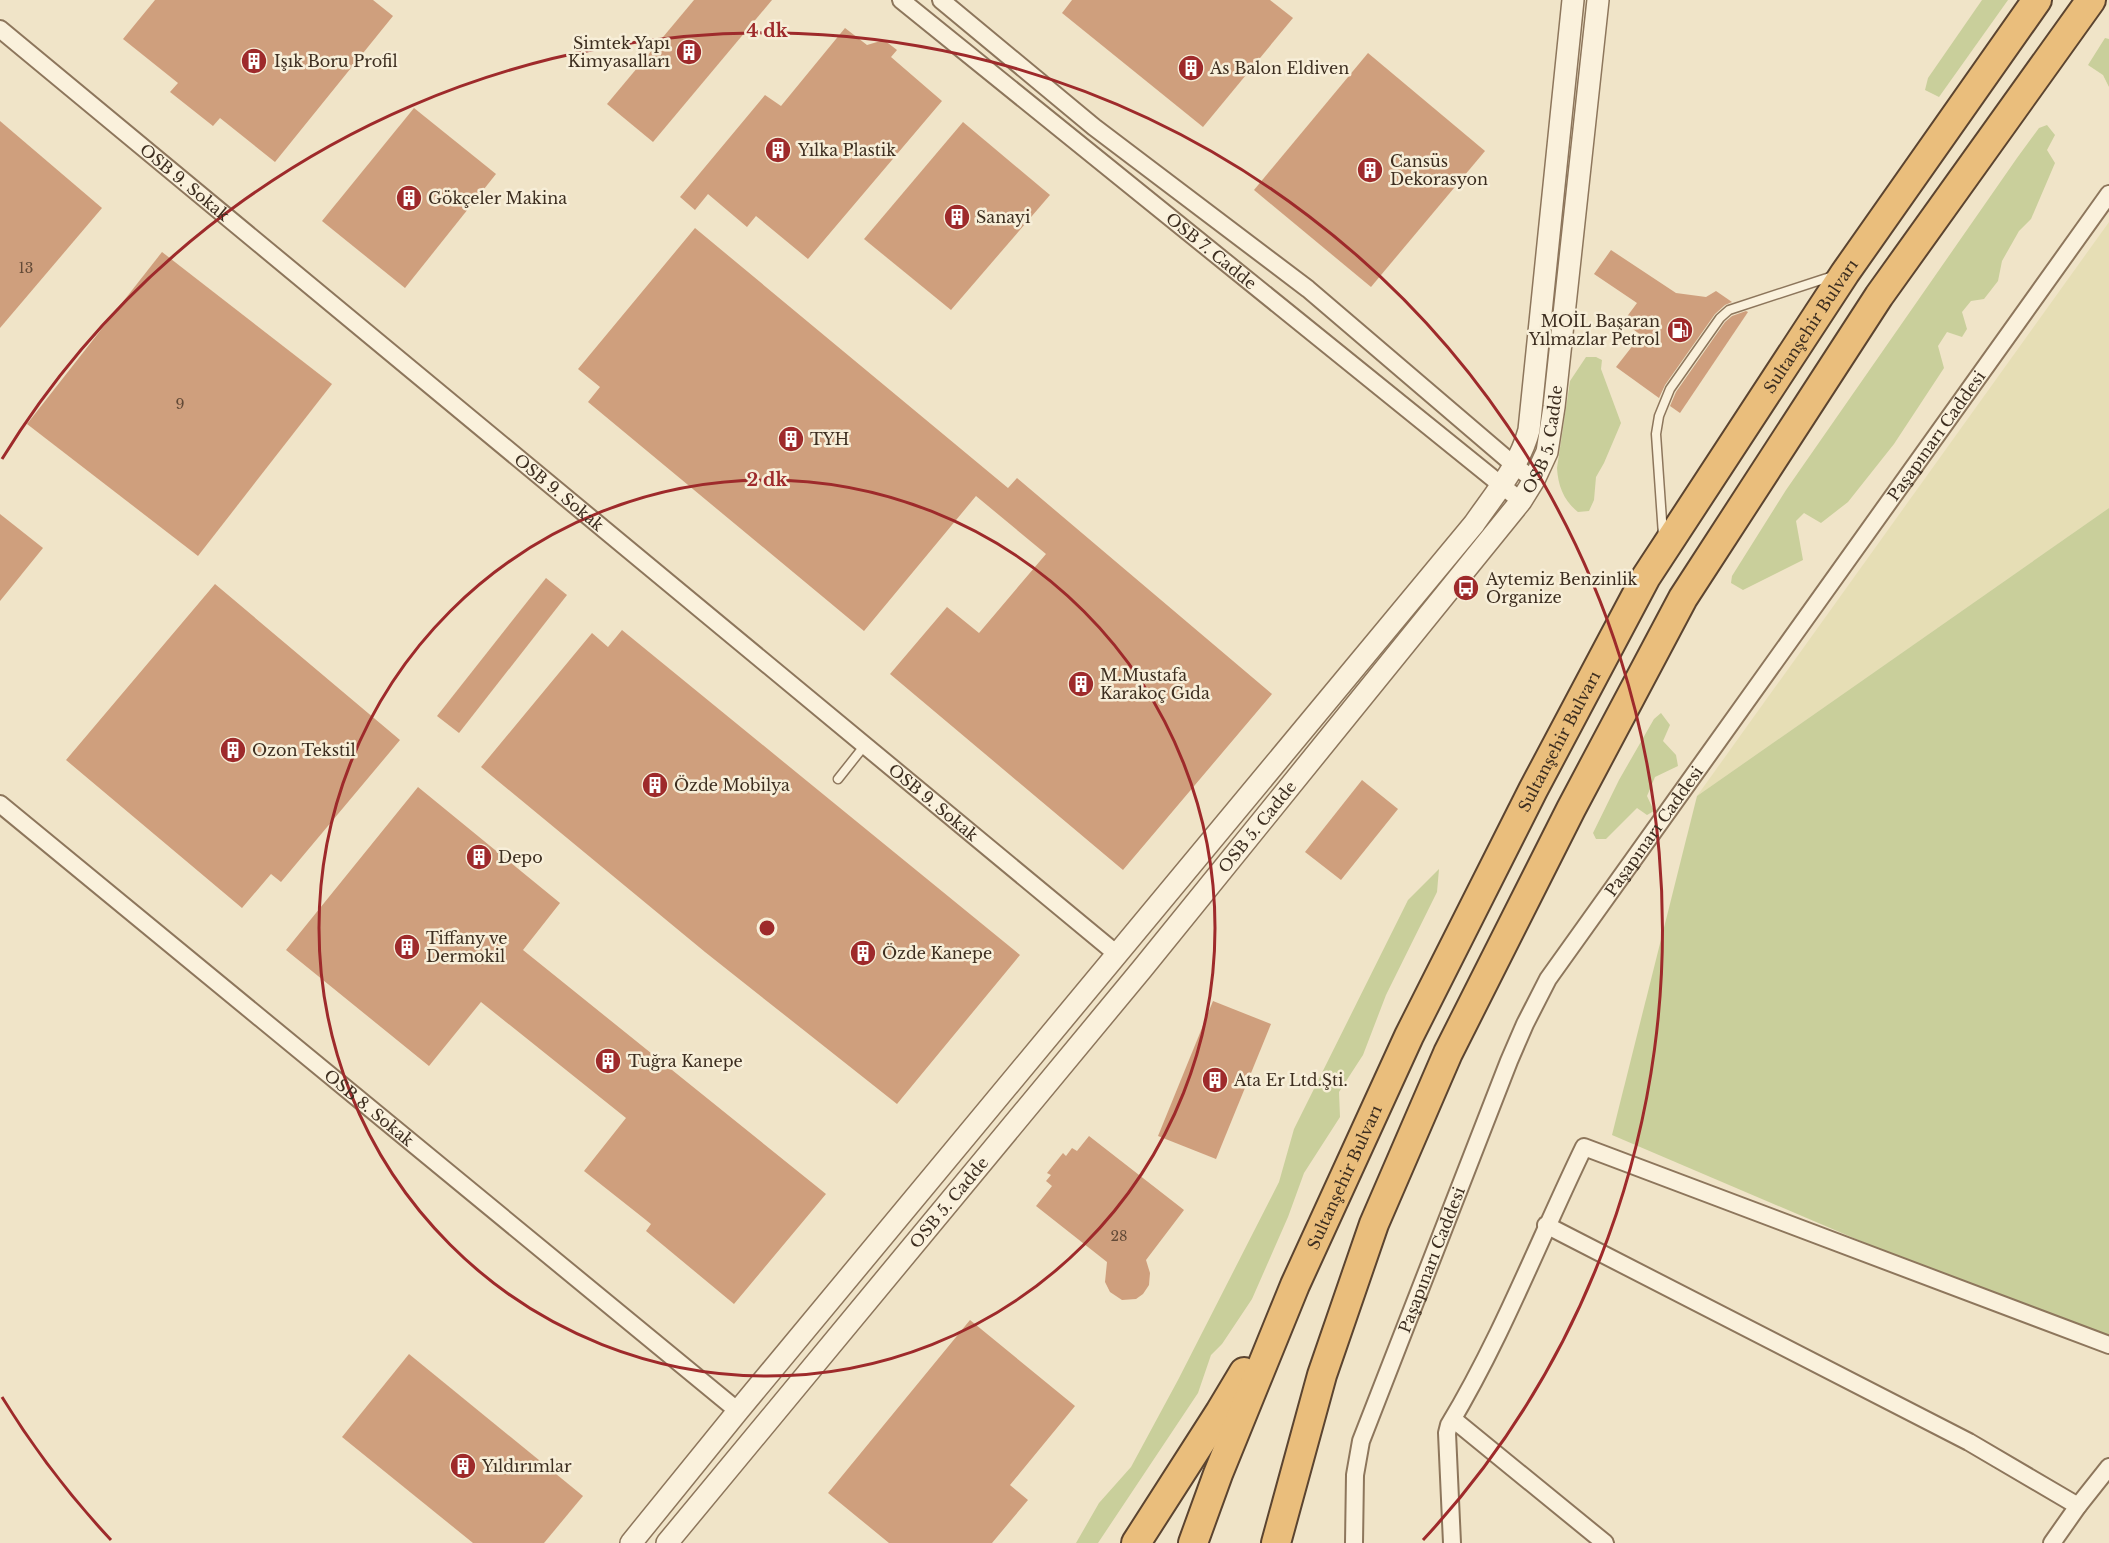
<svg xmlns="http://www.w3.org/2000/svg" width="2109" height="1543" font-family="'Libre Baskerville',serif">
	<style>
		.farmland { fill: #e6deb5 }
		.green { fill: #c9cf9b }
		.building { fill: #cf9f7d }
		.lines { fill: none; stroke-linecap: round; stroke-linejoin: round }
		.service-casing { stroke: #8d765c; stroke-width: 11 }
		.minor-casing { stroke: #8d765c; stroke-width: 20 }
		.tertiary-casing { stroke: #8d765c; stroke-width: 24 }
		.trunk-casing { stroke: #5b4430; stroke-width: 32 }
		.service { stroke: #faf1dc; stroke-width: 8 }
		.minor { stroke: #faf1dc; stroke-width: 16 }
		.tertiary { stroke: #faf1dc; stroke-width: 21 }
		.trunk { stroke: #eabe7c; stroke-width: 28 }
		.ring { fill: none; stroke: #9e2a2b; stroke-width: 3 }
		.labels { text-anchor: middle; stroke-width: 5; stroke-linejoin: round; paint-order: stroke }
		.number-label { font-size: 14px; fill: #624a37 }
		.poi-label { font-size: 16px; fill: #3d2e20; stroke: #f7eed8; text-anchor: start }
		.street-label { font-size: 16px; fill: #3d2e20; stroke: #f7eed8 }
		.centre { fill: #9e2a2b; stroke: #f7eed8; stroke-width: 3 }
		.ring-label { font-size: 18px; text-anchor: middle; font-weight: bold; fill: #9e2a2b; stroke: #f7eed8; stroke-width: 5; stroke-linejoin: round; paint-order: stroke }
	</style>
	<rect width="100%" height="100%" fill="#f0e4c8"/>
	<path class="farmland" d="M2109 222V508L1697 796Z"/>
	<g class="green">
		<path d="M1982 0H2008L1939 97 1925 90 1928 78Z"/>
		<path d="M2105 38 2109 39V87L2103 75 2088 65Z"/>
		<path d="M2047 125 2055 135 2047 150 2055 163 2031 219 2019 231 2002 261 1998 281 1984 299 1971 301 1962 312 1967 329 1962 337 1947 332 1938 346 1944 368 1894 444 1848 502 1821 523 1804 513 1796 521 1803 560 1743 590 1731 583 1732 576 1786 490 2017 158 2039 128Z"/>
		<path d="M1586 357H1596L1602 360 1601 369 1621 423 1604 463 1596 477 1594 500 1589 511 1578 512C1564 501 1558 486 1557 468L1570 381Z"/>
		<path d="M2109 508V1347L1612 1135 1697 796Z"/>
		<path d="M1661 713 1670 725 1663 741 1676 755 1678 766 1655 777 1647 796 1654 811 1647 815 1637 808 1606 839H1596L1593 833 1619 780 1654 719Z"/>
		<path d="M1439 869 1437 892 1386 995 1363 1055 1339 1092 1340 1117 1304 1173 1288 1217 1252 1299 1222 1344 1211 1355 1198 1393 1098 1543H1076L1099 1503 1131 1467 1178 1380 1279 1182 1294 1129 1408 900Z"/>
	</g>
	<g class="building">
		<path d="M155 0H373L393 16 275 162 220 118 213 126 170 92 178 83 123 39Z"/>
		<path d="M694 0H772L653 142 607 104Z"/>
		<path d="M1072 0H1270L1293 18 1203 127 1062 13Z"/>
		<path d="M845 28 867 45 884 40 897 50 891 57 942 101 808 259 756 216 747 227 708 194 695 210 680 197 765 95 781 106Z"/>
		<path d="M1368 53 1485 151 1371 287 1254 190Z"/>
		<path d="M414 108 496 174 405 288 322 221Z"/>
		<path d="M0 121 102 208 0 328Z"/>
		<path d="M963 122 1050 195 951 310 864 239Z"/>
		<path d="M695 228 1008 488 1017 478 1272 694 1123 870 890 674 947 607 979 633 1046 554 976 496 864 631 588 402 600 387 578 369Z"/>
		<path d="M1611 250 1676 293 1706 297 1716 291 1732 302 1725 305 1715 314 1665 385 1659 398 1616 367 1641 335 1623 322 1637 303 1594 274Z"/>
		<path d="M162 252 332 384 198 556 27 424Z"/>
		<path d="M1746 311 1748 312 1680 413 1670 406 1676 392 1725 322 1732 316Z"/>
		<path d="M0 514 43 548 0 601Z"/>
		<path d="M546 578 567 595 459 733 437 716Z"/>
		<path d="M215 584 400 740 281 882 271 874 242 908 66 760Z"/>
		<path d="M622 630 1020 955 897 1104 705 952 481 767 592 633 608 647Z"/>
		<path d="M1362 780 1398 809 1341 880 1305 852Z"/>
		<path d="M418 787 560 903 523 950 826 1194 734 1304 646 1231 651 1224 584 1171 626 1118 481 1002 429 1066 286 950Z"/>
		<path d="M1213 1001 1271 1024 1216 1159 1158 1136Z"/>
		<path d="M1089 1136 1184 1210 1146 1260 1150 1273 1149 1285 1143 1294 1136 1299 1122 1300 1110 1292 1105 1282 1107 1262 1036 1206 1052 1186 1046 1181 1051 1175 1047 1173 1063 1153 1066 1156 1072 1148 1077 1151Z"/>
		<path d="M970 1320 1075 1406 1010 1485 1028 1500 992 1543H889L828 1493Z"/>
		<path d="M409 1354 583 1496 544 1543H473L342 1437Z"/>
	</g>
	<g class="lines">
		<g class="service-casing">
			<g id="service">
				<path d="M1663 535 1656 434 1659 416 1670 389 1720 318 1729 310 1833 276"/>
				<path d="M838 779 865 745"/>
			</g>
		</g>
		<g class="minor-casing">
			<g id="minor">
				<path id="s1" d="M901 0 1521 501"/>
				<path d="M941 0 1094 127 1308 289 1514 465 1534 480"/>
				<path id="s2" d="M0 29 1118 955"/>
				<path id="s3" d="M0 804 738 1411"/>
				<path d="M1546 1225 1969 1442 2078 1506"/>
				<path d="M1453 1419 1605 1543"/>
				<path id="s4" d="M1354 1543 1355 1475 1361 1441 1509 1061 1525 1024 1548 979 2109 194"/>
				<path d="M1452 1543 1447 1433 1449 1425C1502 1337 1539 1240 1584 1147L2109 1345"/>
				<path d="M2052 1543 2078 1506 2109 1467"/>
			</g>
		</g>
		<g class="tertiary-casing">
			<g id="tertiary">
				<path d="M631 1543 738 1411 1474 524C1494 495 1520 465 1529 430L1573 0"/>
				<path id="s5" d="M667 1543 1142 969 1521 501 1534 480 1547 452 1554 407 1598 0"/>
			</g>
		</g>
		<g class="trunk-casing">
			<g id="trunk">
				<path d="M1136 1543 1220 1412 1244 1372"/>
				<path id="s6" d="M1193 1543 1218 1474 1295 1285 1409 1036 1533 790 1646 577 1845 273 2037 0"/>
				<path d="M1276 1543 1322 1375 1374 1224 1448 1053 1571 809 1683 598 1879 296 2091 0"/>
			</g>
		</g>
		<use href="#service" class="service"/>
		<use href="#minor" class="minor"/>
		<use href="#tertiary" class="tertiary"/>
		<use href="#trunk" class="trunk"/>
	</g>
	<g class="ring">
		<circle cx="767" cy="928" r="448"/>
		<path d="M111 1540A897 897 0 0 1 2 1397M2 459A897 897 0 1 1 1423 1540"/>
	</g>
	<defs>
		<g id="building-disc" transform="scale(1.35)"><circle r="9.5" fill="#9e2a2b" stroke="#f7eed8"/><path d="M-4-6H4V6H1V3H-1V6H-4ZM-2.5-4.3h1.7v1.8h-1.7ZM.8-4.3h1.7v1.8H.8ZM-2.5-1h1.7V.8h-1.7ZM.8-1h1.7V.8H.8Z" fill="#fff"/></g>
		<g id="fuel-disc" transform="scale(1.35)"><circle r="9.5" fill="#9e2a2b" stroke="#f7eed8"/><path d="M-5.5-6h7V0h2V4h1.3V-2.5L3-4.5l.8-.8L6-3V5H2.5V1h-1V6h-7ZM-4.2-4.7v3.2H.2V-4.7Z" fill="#fff"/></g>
		<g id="bus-disc" transform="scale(1.35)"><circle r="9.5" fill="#9e2a2b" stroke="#f7eed8"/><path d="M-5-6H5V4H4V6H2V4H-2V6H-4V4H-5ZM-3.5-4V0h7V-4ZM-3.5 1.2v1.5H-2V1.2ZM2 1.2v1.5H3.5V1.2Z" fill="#fff"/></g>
	</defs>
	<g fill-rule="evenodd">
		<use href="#building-disc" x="689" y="52"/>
		<use href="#building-disc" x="254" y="61"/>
		<use href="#building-disc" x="1191" y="68"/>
		<use href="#building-disc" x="778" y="150"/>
		<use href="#building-disc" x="1370" y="170"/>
		<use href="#building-disc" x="409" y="198"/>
		<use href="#building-disc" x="957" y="217"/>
		<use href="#fuel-disc" x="1680" y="330"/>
		<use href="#building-disc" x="791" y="439"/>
		<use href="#bus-disc" x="1466" y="588"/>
		<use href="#building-disc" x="1081" y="684"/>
		<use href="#building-disc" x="233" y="750"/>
		<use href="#building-disc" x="655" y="785"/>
		<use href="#building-disc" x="479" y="857"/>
		<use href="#building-disc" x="407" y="947"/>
		<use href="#building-disc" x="863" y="953"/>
		<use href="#building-disc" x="608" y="1061"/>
		<use href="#building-disc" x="1215" y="1080"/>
		<use href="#building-disc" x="463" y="1466"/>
	</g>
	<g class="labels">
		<g class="number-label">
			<text x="26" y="273">13</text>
			<text x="180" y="409">9</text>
			<text x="1119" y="1241">28</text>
		</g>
		<g class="poi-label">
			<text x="670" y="49" text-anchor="end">Simtek Yapı<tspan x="670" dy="18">Kimyasalları</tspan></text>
			<text x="274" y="67">Işık Boru Profil</text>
			<text x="1210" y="74">As Balon Eldiven</text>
			<text x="798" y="156">Yılka Plastik</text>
			<text x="1390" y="167">Cansüs<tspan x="1390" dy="18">Dekorasyon</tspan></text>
			<text x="428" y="204">Gökçeler Makina</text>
			<text x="976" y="223">Sanayi</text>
			<text x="1660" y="327" text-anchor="end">MOİL Başaran<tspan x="1660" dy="18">Yılmazlar Petrol</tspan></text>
			<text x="810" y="445">TYH</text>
			<text x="1486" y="585">Aytemiz Benzinlik<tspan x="1486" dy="18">Organize</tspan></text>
			<text x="1100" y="681">M.Mustafa<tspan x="1100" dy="18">Karakoç Gıda</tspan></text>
			<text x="252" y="756">Ozon Tekstil</text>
			<text x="674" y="791">Özde Mobilya</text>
			<text x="498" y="863">Depo</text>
			<text x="426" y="944">Tiffany ve<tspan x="426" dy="18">Dermokil</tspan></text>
			<text x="882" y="959">Özde Kanepe</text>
			<text x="628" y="1067">Tuğra Kanepe</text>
			<text x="1234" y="1086">Ata Er Ltd.Şti.</text>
			<text x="482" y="1472">Yıldırımlar</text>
		</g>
		<g class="street-label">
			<text dy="6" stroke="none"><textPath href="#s2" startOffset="240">OSB 9. Sokak</textPath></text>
			<text dy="6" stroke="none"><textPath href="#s1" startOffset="399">OSB 7. Cadde</textPath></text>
			<text dy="6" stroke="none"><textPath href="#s6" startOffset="1368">Sultanşehir Bulvarı</textPath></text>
			<text dy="6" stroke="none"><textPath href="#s4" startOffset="1269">Paşapınarı Caddesi</textPath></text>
			<text dy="6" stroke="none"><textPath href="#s5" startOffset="1414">OSB 5. Cadde</textPath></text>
			<text dy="6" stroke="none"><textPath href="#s2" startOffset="726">OSB 9. Sokak</textPath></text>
			<text dy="6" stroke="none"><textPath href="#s6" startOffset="882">Sultanşehir Bulvarı</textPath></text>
			<text dy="6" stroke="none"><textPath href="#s2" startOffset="1212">OSB 9. Sokak</textPath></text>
			<text dy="6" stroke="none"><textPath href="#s5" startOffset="928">OSB 5. Cadde</textPath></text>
			<text dy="6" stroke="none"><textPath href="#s4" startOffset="783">Paşapınarı Caddesi</textPath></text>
			<text dy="6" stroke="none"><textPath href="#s3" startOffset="478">OSB 8. Sokak</textPath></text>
			<text dy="6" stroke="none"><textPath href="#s6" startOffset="396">Sultanşehir Bulvarı</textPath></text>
			<text dy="6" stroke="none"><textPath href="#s5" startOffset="442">OSB 5. Cadde</textPath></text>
			<text dy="6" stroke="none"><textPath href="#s4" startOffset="297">Paşapınarı Caddesi</textPath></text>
		</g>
	</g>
	<circle cx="767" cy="928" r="9" class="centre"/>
	<g class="ring-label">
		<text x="767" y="37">4 dk</text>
		<text x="767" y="486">2 dk</text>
	</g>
</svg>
